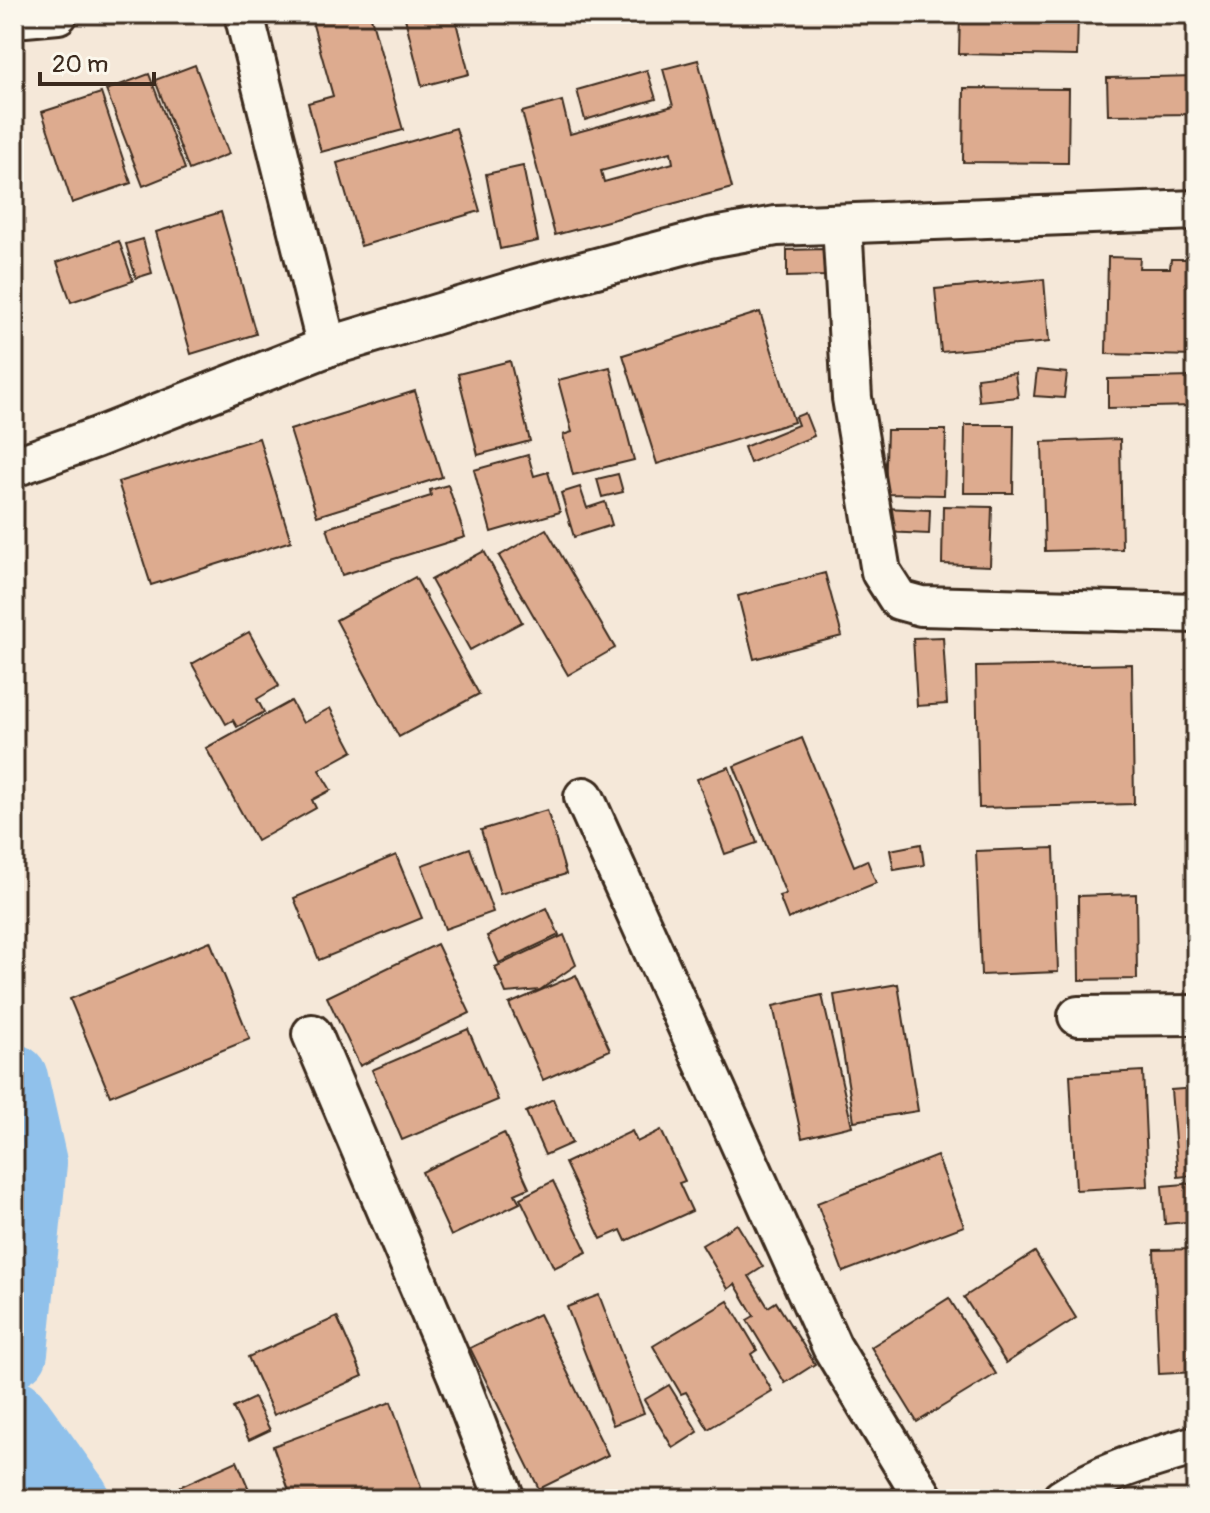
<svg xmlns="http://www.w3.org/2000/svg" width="1210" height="1513" font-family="Pangolin,sans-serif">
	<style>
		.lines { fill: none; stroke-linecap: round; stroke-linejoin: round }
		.river { stroke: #90c1eb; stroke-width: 68 }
		.building { fill: #ddab8f; stroke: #3b2a1e; stroke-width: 2; fill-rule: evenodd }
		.street-casing { stroke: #3b2a1e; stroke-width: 44 }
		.street { stroke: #fbf7ec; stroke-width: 38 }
	</style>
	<rect width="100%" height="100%" fill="#f5e8d9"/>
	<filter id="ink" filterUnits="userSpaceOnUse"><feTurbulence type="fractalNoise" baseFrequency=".0125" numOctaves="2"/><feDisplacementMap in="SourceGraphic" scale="16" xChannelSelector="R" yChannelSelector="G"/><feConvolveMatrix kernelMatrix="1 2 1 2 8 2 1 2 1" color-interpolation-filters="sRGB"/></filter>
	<g filter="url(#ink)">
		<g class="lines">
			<g class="river">
				<path d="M14 1078 33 1163 14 1352"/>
				<path d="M14 1413 76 1499"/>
			</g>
		</g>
		<g class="building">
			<path d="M310 14H370L403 130 321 152 308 103 333 96Z"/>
			<path d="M404 14H467L455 18 469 74 422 86Z"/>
			<path d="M960 14 1078 15 1077 56 959 54Z"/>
			<path d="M698 60 732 188 555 235 522 112 562 101 570 134 673 106 663 69ZM671 152 673 163 604 182 601 171Z"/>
			<path d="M195 65 229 154 189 170 155 80Z"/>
			<path d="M647 70 656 99 585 120 577 90Z"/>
			<path d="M149 74 185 169 143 186 106 90Z"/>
			<path d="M1196 76V114L1108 115 1107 78Z"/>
			<path d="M964 88 1069 89 1068 163 963 162Z"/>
			<path d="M101 93 131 183 72 203 42 112Z"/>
			<path d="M456 128 480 211 361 246 337 163Z"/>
			<path d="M523 166 538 241 500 249 486 174Z"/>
			<path d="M221 212 256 334 191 354 156 232Z"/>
			<path d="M143 239 152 273 136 278 126 244Z"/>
			<path d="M119 241 133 281 71 302 57 262Z"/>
			<path d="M825 249 826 276 787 277V250Z"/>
			<path d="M1108 257 1140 258 1139 268H1170L1171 259H1196V356L1106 354Z"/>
			<path d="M1044 279 1049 342 941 352 935 289Z"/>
			<path d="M760 312 794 422 657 464 623 355Z"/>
			<path d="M510 361 530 441 478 455 458 374Z"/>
			<path d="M610 367 634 460 573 475 563 435 572 432 558 380Z"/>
			<path d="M1037 370 1067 373 1064 398 1034 396Z"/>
			<path d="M1015 373 1018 397 979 401 977 378Z"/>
			<path d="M1193 377 1194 406 1108 408V379Z"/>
			<path d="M415 391 442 477 317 516 290 430Z"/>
			<path d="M805 413 814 436 750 463 744 447 798 425 795 417Z"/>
			<path d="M965 425H1014L1013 493H964Z"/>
			<path d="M887 430H946L944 495 885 494Z"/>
			<path d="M259 438 291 541 151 585 118 482Z"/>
			<path d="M1120 439 1122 549 1045 551 1042 442Z"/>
			<path d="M528 455 534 476 548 472 560 512 491 532 474 470Z"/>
			<path d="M618 474 623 492 602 497 597 479Z"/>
			<path d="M448 485 465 537 342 575 327 528 431 496 430 490Z"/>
			<path d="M580 487 587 508 605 502 612 525 574 537 561 493Z"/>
			<path d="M943 506 992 507 990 566 942 564Z"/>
			<path d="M884 508 930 510 929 534 884 532Z"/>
			<path d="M546 529 615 648 568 675 499 556Z"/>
			<path d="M484 551 522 622 470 650 431 580Z"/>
			<path d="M825 573 842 636 754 659 738 596Z"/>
			<path d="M415 577 479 694 399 737 336 620Z"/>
			<path d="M249 632 279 686 257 699 264 712 237 727 233 720 226 724 192 664Z"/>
			<path d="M943 637 947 704 917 706 913 638Z"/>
			<path d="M1132 664 1134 804 979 808 976 667Z"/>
			<path d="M291 701 303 723 330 708 353 751 319 770 331 790 312 800 316 808 257 841 206 748Z"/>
			<path d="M802 738 854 866 867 860 876 883 788 919 779 896 786 894 734 766Z"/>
			<path d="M729 767 757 843 725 854 697 779Z"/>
			<path d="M547 810 566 874 500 894 481 830Z"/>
			<path d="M921 844 924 865 894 870 890 850Z"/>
			<path d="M470 848 493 912 445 929 422 865Z"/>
			<path d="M1054 848 1058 972 981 975 976 851Z"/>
			<path d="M396 855 422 918 319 960 294 898Z"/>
			<path d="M1136 894 1137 979 1079 980 1078 896Z"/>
			<path d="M547 908 559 935 499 963 487 936Z"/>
			<path d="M564 935 576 965 540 990 506 993 495 967Z"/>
			<path d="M210 941 250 1039 110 1096 70 999Z"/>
			<path d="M437 944 470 1013 360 1066 327 997Z"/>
			<path d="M576 975 610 1050 543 1080 509 1004Z"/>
			<path d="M898 984 918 1111 854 1121 834 995Z"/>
			<path d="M822 995 852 1126 802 1138 773 1006Z"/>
			<path d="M468 1029 498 1100 402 1140 372 1070Z"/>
			<path d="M1143 1071 1148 1186 1076 1190 1070 1075Z"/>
			<path d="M1196 1088V1175L1178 1177 1171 1090Z"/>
			<path d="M553 1099 572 1143 545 1155 526 1112Z"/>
			<path d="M661 1130 685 1181 679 1183 692 1211 626 1241 621 1230 601 1239 565 1163 632 1131 637 1142Z"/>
			<path d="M504 1133 529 1188 515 1194 520 1203 451 1236 422 1172Z"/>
			<path d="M937 1156 964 1226 843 1272 817 1203Z"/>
			<path d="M553 1181 587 1252 554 1268 520 1198Z"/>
			<path d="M1196 1183V1221L1165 1224 1162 1186Z"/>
			<path d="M737 1224 763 1267 749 1276 768 1307 776 1302 815 1364 785 1383 747 1320 754 1316 735 1284 728 1289 702 1245Z"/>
			<path d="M1196 1249V1372L1159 1374 1154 1250Z"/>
			<path d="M1035 1252 1076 1318 1006 1363 964 1297Z"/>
			<path d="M599 1295 644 1413 613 1425 567 1307Z"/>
			<path d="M949 1298 996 1374 917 1422 871 1347Z"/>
			<path d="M728 1301 757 1350 751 1354 772 1391 708 1429 686 1392 681 1394 653 1346Z"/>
			<path d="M539 1314 608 1455 539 1489 470 1348Z"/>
			<path d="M337 1317 363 1376 274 1415 248 1357Z"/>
			<path d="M669 1385 698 1432 673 1448 644 1400Z"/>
			<path d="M254 1398 270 1430 249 1440 233 1408Z"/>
			<path d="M391 1402 425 1499H292L273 1446Z"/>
			<path d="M237 1461 253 1499H184L179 1487Z"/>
		</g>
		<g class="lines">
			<g class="street-casing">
				<g id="street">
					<path d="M244 14 327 347"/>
					<path d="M14 18 58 14"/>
					<path d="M842 224 852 398 881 572 899 600 921 606 1196 613"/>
					<path d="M14 467 95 438 327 347 536 284 709 238 776 226 1196 210"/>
					<path d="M584 797 832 1347 924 1499"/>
					<path d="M1078 1016 1196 1015"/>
					<path d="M312 1034 457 1375 505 1499"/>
					<path d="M1062 1499C1103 1471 1149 1459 1196 1445"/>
				</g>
			</g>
			<use href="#street" class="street"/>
		</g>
	</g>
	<rect width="1210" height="1513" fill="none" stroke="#fbf7ec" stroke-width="48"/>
	<rect x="24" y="24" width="1162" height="1465" fill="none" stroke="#3b2a1e" stroke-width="3" filter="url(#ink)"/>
	<path d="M40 72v12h114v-12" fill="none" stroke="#3b2a1e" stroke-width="4"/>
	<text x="52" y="72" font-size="24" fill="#3b2a1e" stroke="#fbf7ec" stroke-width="6" paint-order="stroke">20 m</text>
</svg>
